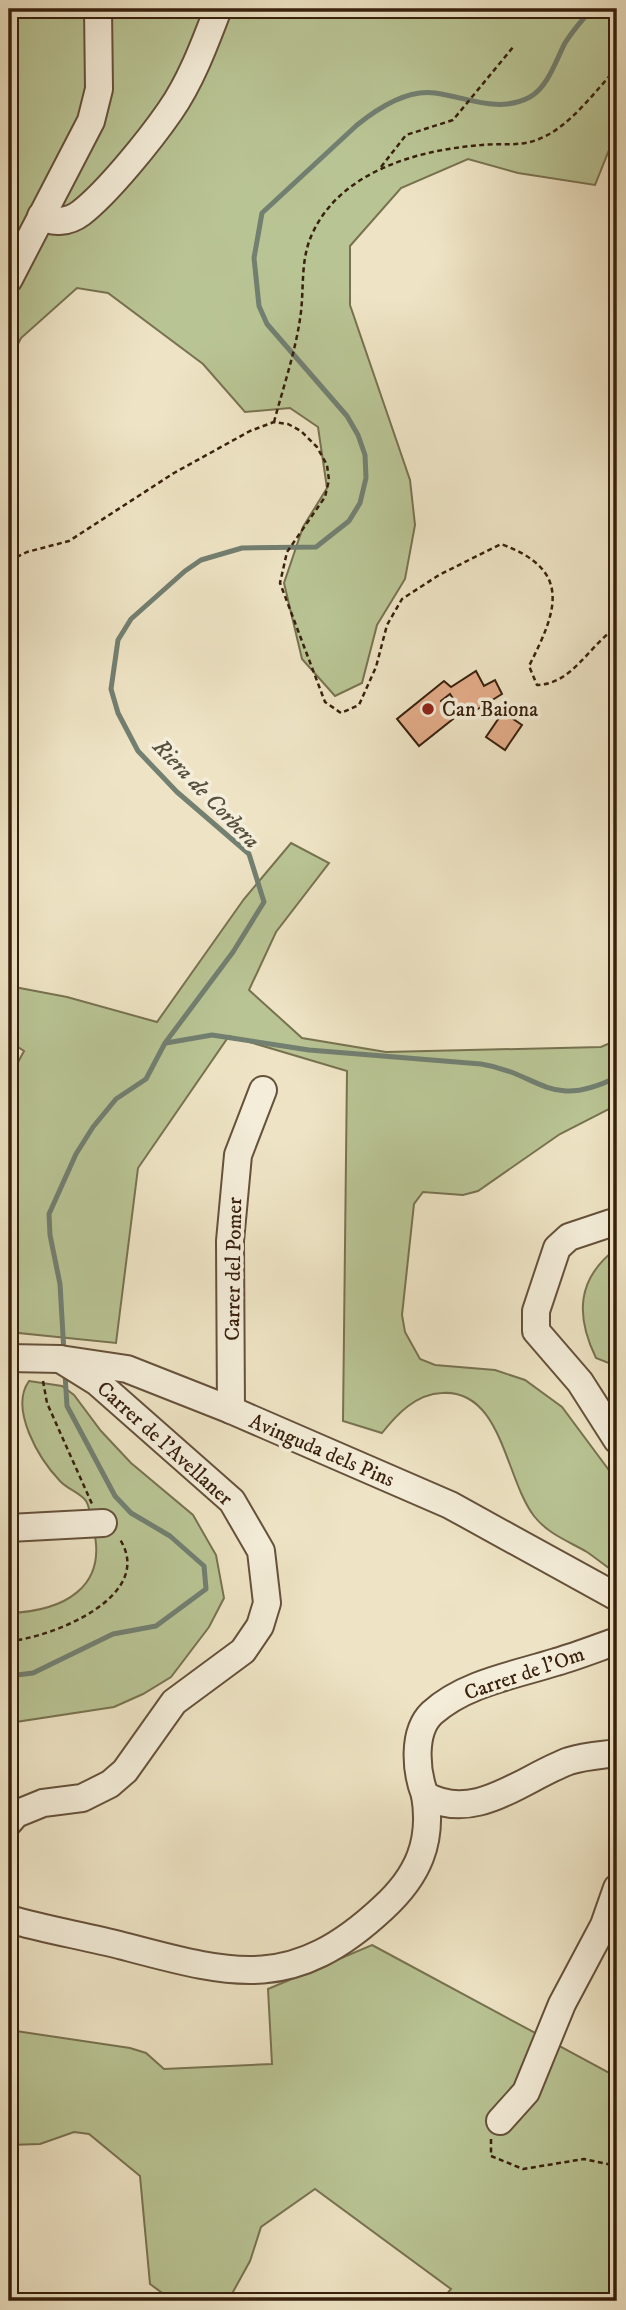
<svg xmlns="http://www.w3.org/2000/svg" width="626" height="2310" font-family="'IM FELL DW Pica',serif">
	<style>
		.green { fill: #b9c494; stroke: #787250; stroke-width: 2 }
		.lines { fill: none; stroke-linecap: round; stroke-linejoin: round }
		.stream { stroke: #727f71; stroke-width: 5 }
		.building { fill: #e3ab89; stroke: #38200d; stroke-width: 2 }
		.minor-casing { stroke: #66513b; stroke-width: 30 }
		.path { stroke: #38200d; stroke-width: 2.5; stroke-dasharray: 5 3.5; stroke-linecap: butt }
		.minor { stroke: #f4edd9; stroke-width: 26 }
		.poi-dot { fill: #8f2418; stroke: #f4edd9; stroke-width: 2.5 }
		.labels { text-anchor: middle; stroke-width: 7; stroke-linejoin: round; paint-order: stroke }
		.poi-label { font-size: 21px; fill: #38200d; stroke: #f4edd9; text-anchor: start }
		.street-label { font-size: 21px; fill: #38200d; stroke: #f4edd9 }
		.water-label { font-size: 23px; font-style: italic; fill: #55503f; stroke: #f4edd9 }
	</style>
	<rect width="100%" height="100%" fill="#eee4c5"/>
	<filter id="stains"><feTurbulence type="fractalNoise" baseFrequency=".00286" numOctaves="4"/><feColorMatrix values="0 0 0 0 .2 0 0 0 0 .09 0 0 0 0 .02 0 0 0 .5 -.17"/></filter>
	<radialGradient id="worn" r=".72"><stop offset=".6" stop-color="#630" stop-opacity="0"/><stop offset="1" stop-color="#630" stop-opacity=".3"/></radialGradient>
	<g class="green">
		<path d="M9 9H617V130L595 185 518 173 468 159 401 188 350 246V305L410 480 415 525 405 579 377 625 362 683 335 696 302 659 284 583 303 527 327 488 318 427 290 408 245 412 203 364 108 293 77 288 21 338 9 362Z"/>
		<path d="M291 843 329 863 276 932 249 990 302 1038 386 1052 601 1047 617 1040V1105L560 1134 478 1191 463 1195 423 1192 414 1204 402 1315 405 1332 420 1359 435 1365 495 1370 525 1380 562 1407 617 1481V1574C607 1567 597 1559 587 1552 568 1541 548 1534 534 1516 505 1478 502 1389 442 1393 416 1394 397 1414 382 1433L343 1421 347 1071 229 1036 138 1168 116 1343 9 1332V1079L24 1051 9 1041V986L67 997 157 1022 244 899Z"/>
		<path d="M617 1248V1361L611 1364 596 1358C575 1315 577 1278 617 1248Z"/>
		<path d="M29 1381 62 1386 74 1395 101 1431 131 1463 193 1515 216 1555 224 1598 209 1627 171 1677 143 1694 114 1707 9 1723V1613C63 1611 109 1588 93 1527 91 1520 90 1507 86 1501 81 1493 67 1489 60 1481 39 1459 9 1409 29 1381Z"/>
		<path d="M372 1945 617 2077V2301H441L451 2289 315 2189 261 2227 250 2261 228 2301H173L150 2284 140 2176 89 2134 74 2132 40 2144 9 2145V2030L130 2048 146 2053 164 2069 272 2064 268 1989Z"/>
	</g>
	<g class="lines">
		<g class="stream">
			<path d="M166 1043 212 1035 309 1050 481 1064C542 1074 549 1111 617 1077"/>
			<path d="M64 1353 60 1284 50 1235 49 1214 76 1154 93 1127 116 1099 146 1079 165 1043 233 952 264 902 249 854 177 792 138 751 118 713 111 689 118 640 131 619 185 571 201 560 242 548 316 547 349 521 360 503 366 478 365 455 358 435 347 416 267 324 259 306 254 258 262 213 357 125C378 108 407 89 435 93 467 97 498 114 530 97 548 87 556 60 565 43 573 30 582 20 592 9"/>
			<path d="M9 1676 33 1673 113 1634 156 1626 206 1589 204 1566 170 1536 131 1513 115 1496 67 1406 65 1374"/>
		</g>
	</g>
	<g class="building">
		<path d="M476 671 484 686 495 680 502 694 465 717 450 694 441 701 453 719 419 746 397 719 444 681 451 687Z"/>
		<path d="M503 712 522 725 505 750 486 737Z"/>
	</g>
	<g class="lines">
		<g class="minor-casing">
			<g id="minor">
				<path d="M41 216C53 224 69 222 81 213 108 192 150 140 170 111 191 81 205 43 218 9"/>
				<path d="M9 279 91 121 99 89 98 9"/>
				<path d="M611 1223 569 1237 557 1248 536 1311V1331L580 1382 617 1440"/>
				<path d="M9 1358 60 1359 127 1369 231 1410 450 1505 617 1597"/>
				<path d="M231 1410 230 1241 238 1155 263 1090"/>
				<path d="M9 1528 103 1523"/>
				<path d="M617 1641C597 1648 577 1656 556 1662 515 1675 465 1683 432 1713 412 1732 416 1772 425 1795 474 1824 523 1778 569 1761 584 1756 602 1755 617 1753"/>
				<path d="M9 1822 16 1814 43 1803 82 1798 110 1784 125 1771 174 1702 243 1651 260 1626 267 1603 261 1551 232 1501 97 1382 60 1359"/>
				<path d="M9 1919C46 1930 85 1936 123 1946 233 1975 292 1993 383 1908 418 1876 433 1842 425 1795"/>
				<path d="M500 2121 526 2092 562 2004 604 1925 617 1888"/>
			</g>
		</g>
		<g class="path">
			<path d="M381 167 406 135 453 120 514 46"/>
			<path d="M274 422C283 388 295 353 300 319 305 288 299 259 314 230 344 170 419 150 481 145 500 143 521 147 539 139 570 127 595 91 617 68"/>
			<path d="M9 561 27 552 69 541 174 473 250 431 274 422 288 424 301 431 317 447 327 465 329 480 325 497 287 552 280 583 325 702 341 713 359 705 376 667 387 625 402 599 439 575 501 544C573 570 557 611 529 666L537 685C573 684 589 645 617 627"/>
			<path d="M43 1381 47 1403 92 1504"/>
			<path d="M9 1641C51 1638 158 1596 119 1538"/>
			<path d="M491 2139V2156L523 2169 584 2159 617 2166"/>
		</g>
		<use href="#minor" class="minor"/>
	</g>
	<circle class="poi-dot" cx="428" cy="709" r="7"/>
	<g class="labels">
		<g class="poi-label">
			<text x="442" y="716">Can Baiona</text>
		</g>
		<g class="street-label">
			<text transform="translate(233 1269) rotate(-89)" y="7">Carrer del Pomer</text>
			<text transform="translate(165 1443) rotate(42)" y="7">Carrer de l'Avellaner</text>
			<text transform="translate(322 1450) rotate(23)" y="7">Avinguda dels Pins</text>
			<text transform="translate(524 1673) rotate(-19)" y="7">Carrer de l'Om</text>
		</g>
		<g class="water-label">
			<text transform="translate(207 793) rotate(46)" y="8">Riera de Corbera</text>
		</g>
	</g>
	<rect width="626" height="2310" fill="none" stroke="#eee4c5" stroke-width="35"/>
	<rect x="10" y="10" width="605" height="2289" fill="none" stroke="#38200d" stroke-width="3.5"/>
	<rect x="18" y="18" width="591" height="2275" fill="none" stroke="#38200d" stroke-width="2"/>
	<rect width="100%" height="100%" filter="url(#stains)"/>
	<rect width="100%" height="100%" fill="url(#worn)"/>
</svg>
